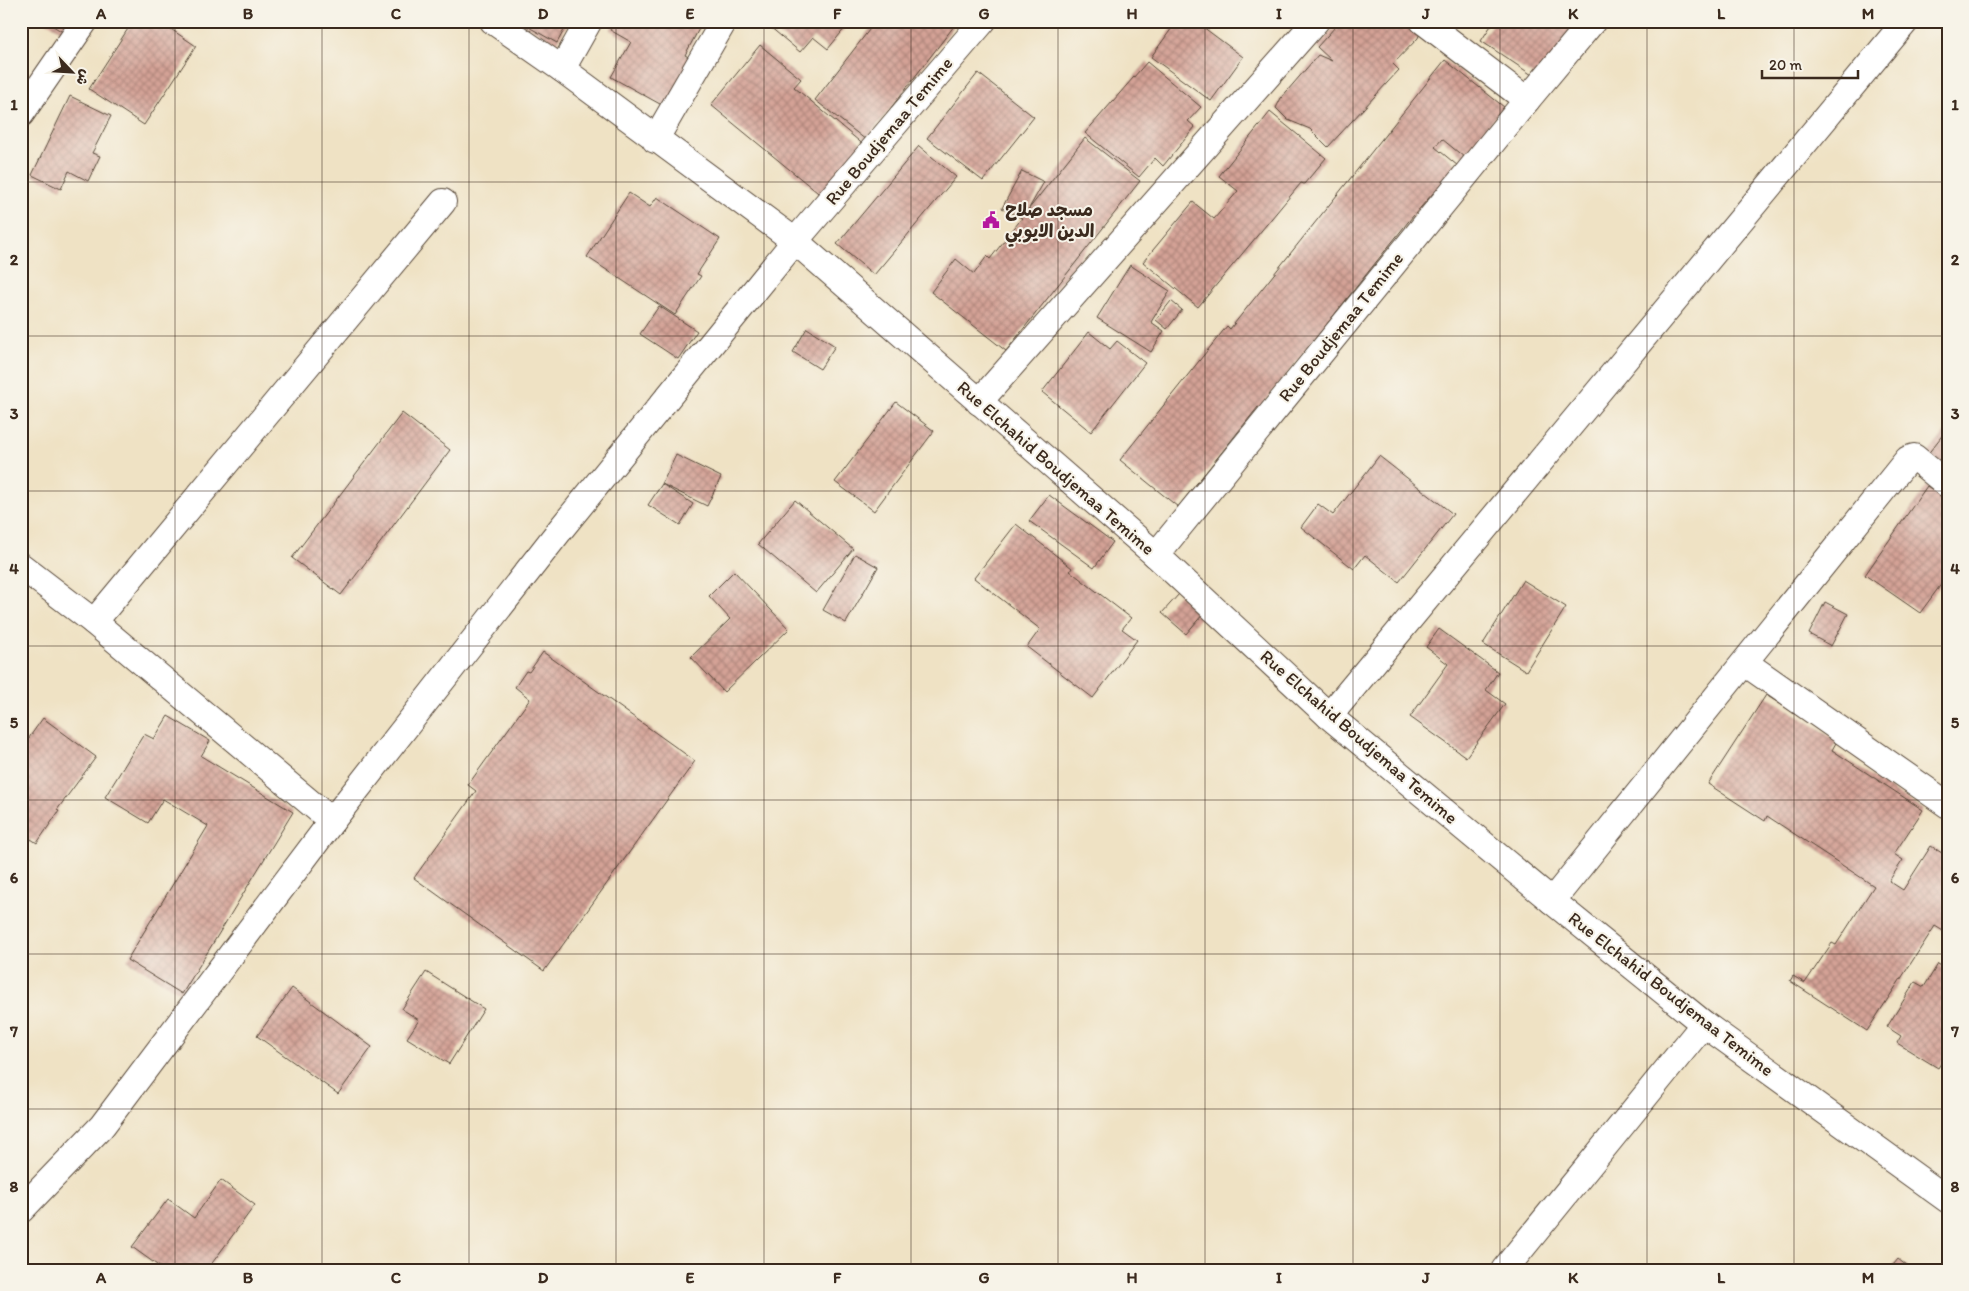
<svg xmlns="http://www.w3.org/2000/svg" width="1969" height="1291" font-family="Itim,'Playpen Sans Arabic',sans-serif">
	<style>
		.building { fill: url(#building-cross-hatch) }
		.lines { fill: none; stroke-linecap: round; stroke-linejoin: round }
		.street-casing { stroke: #564637; stroke-width: 28 }
		.street { stroke: #fff; stroke-width: 26 }
		.grid { fill: none; stroke: #3b2a1e; stroke-width: 1; stroke-opacity: 0.55 }
		.labels { text-anchor: middle; stroke-width: 4; stroke-linejoin: round; paint-order: stroke }
		.street-label { font-size: 18px; fill: #3b2a1e; stroke: #f7f3e8 }
		.poi-label { font-size: 18px; font-weight: bold; fill: #3b2a1e; stroke: #f7f3e8; text-anchor: start }
		.neatline { fill: none; stroke: #3b2a1e; stroke-width: 2 }
		.grid-label { font-size: 16px; text-anchor: middle; font-weight: bold; fill: #3b2a1e }
	</style>
	<defs>
		<pattern id="building-cross-hatch" width="8" height="8" patternUnits="userSpaceOnUse" patternTransform="scale(1.25)"><rect width="8" height="8" fill="#d4a296"/><path d="M0 0l8 8M0 8l8-8" fill="none" stroke="#ad847a"/></pattern>
	</defs>
	<rect width="100%" height="100%" fill="#f7f3e8"/>
	<filter id="ink" filterUnits="userSpaceOnUse"><feTurbulence type="fractalNoise" baseFrequency=".02" numOctaves="2"/><feDisplacementMap in="SourceGraphic" scale="10" xChannelSelector="R" yChannelSelector="G"/><feConvolveMatrix kernelMatrix="1 2 1 2 8 2 1 2 1" color-interpolation-filters="sRGB"/></filter>
	<filter id="wash" filterUnits="userSpaceOnUse"><feTurbulence type="fractalNoise" baseFrequency=".0096" numOctaves="4" result="noise"/><feDisplacementMap in="SourceGraphic" scale="20" xChannelSelector="R" yChannelSelector="G"/><feGaussianBlur stdDeviation="1.12" result="paint"/><feColorMatrix in="noise" values="0 0 0 0 0 0 0 0 0 0 0 0 0 0 0 0 0 1.4 0 .05"/><feComposite in="paint" operator="in"/></filter>
	<g filter="url(#wash)">
		<rect width="100%" height="100%" fill="#efe2c4"/>
		<g id="blocks">
			<g class="building">
				<path d="M45 21H74L66 34Z"/>
				<path d="M133 21H159L196 46 144 125 89 89Z"/>
				<path d="M518 21H569L557 43Z"/>
				<path d="M615 21H694L701 25 685 55 695 61 669 109 611 77 631 42 610 30Z"/>
				<path d="M763 21H838L845 28 828 49 813 37 800 52Z"/>
				<path d="M876 21H958L866 140 815 100Z"/>
				<path d="M1177 21H1195L1243 57 1211 101 1151 57Z"/>
				<path d="M1267 21H1279L1275 27Z"/>
				<path d="M1339 21H1407L1420 33 1418 38 1393 64 1399 70 1328 147 1310 129 1288 120 1276 108 1281 98 1318 55 1332 61 1317 47 1336 26Z"/>
				<path d="M1494 21H1586L1538 79 1481 41Z"/>
				<path d="M760 45 801 79 794 87 865 146 823 197 711 105Z"/>
				<path d="M1445 60 1504 107 1464 157 1442 139 1435 147 1458 166 1435 194 1434 192 1408 222 1260 408 1258 407 1178 507 1120 460 1227 326 1230 329Z"/>
				<path d="M1147 62 1201 107 1188 121 1195 127 1163 166 1155 158 1139 177 1085 133Z"/>
				<path d="M978 73 1034 117 983 181 927 138Z"/>
				<path d="M70 96 111 116 92 153 100 156 88 181 69 171 61 189 32 175Z"/>
				<path d="M1270 112 1326 158 1304 184 1301 183 1198 307 1143 262 1193 202 1214 219 1238 191 1219 176Z"/>
				<path d="M1085 138 1140 181 1006 351 931 292 956 259 974 274 987 256 990 259 1022 218 1002 208 1022 171 1044 182 1028 210Z"/>
				<path d="M919 146 956 177 874 275 837 244Z"/>
				<path d="M629 193 650 207 657 197 720 239 697 274 701 276 675 315 587 257Z"/>
				<path d="M1130 265 1170 291 1151 322 1164 331 1151 352 1097 318Z"/>
				<path d="M1171 301 1182 310 1167 329 1156 320Z"/>
				<path d="M659 306 697 331 678 359 640 334Z"/>
				<path d="M807 328 835 346 820 369 793 352Z"/>
				<path d="M1089 332 1110 349 1117 341 1145 363 1091 432 1042 392Z"/>
				<path d="M896 402 934 431 874 511 835 482Z"/>
				<path d="M402 413 450 450 341 595 292 558Z"/>
				<path d="M1948 428V470L1927 455Z"/>
				<path d="M676 455 721 477 707 506 662 484 693 504 680 525 648 505 662 484Z"/>
				<path d="M1379 456 1453 514 1399 582 1365 555 1354 569 1301 527 1318 504 1333 515Z"/>
				<path d="M1927 486 1948 501V575L1920 613 1865 575Z"/>
				<path d="M1049 495 1113 542 1094 568 1029 521Z"/>
				<path d="M795 500 853 549 816 593 758 544Z"/>
				<path d="M1016 524 1072 568 1070 571 1131 618 1122 629 1137 640 1093 698 1027 647 1040 629 974 578Z"/>
				<path d="M855 554 878 567 846 623 823 610Z"/>
				<path d="M734 571 789 629 724 692 691 657 730 619 709 596Z"/>
				<path d="M1523 580 1566 607 1526 671 1483 644Z"/>
				<path d="M1179 594 1203 614 1186 634 1162 613Z"/>
				<path d="M1825 602 1848 614 1831 646 1809 634Z"/>
				<path d="M1439 629 1498 672 1486 690 1505 704 1466 757 1410 717 1448 664 1426 647Z"/>
				<path d="M543 652 695 761 544 971 414 878 476 791 468 785 530 699 515 687 526 671 529 672Z"/>
				<path d="M1766 695 1837 741 1832 750 1923 810 1894 854 1903 860 1889 881 1903 890 1931 846 1948 857V934L1935 926 1867 1031 1790 981 1793 976 1805 983 1832 943 1836 945 1874 886 1767 816 1765 821 1708 784Z"/>
				<path d="M168 716 210 741 201 756 293 812 182 994 127 960 208 826 163 799 148 823 105 797 144 734 154 739Z"/>
				<path d="M43 718 96 757 57 810 59 811 37 843 31 839 21 852V749Z"/>
				<path d="M1938 964 1948 970V1052L1938 1068 1897 1043 1901 1036 1887 1027 1915 982 1924 987Z"/>
				<path d="M426 972 484 1009 449 1064 407 1038 419 1020 402 1009Z"/>
				<path d="M292 988 372 1047 338 1094 257 1036Z"/>
				<path d="M221 1180 255 1205 207 1270H164L132 1247 168 1199 194 1218Z"/>
				<path d="M1898 1259 1912 1270H1889Z"/>
			</g>
		</g>
	</g>
	<g filter="url(#ink)">
		<use href="#blocks" fill-opacity="0" stroke="#564637" stroke-width="1"/>
		<g class="lines">
			<g class="street-casing">
				<g id="street">
					<path d="M493 21 562 69 795 241 1156 555 1329 716 1552 901 1704 1024 1948 1200"/>
					<path d="M1423 21 1527 100"/>
					<path d="M562 69 589 21"/>
					<path d="M21 114 85 21"/>
					<path d="M655 140 724 21"/>
					<path d="M979 402 1316 21"/>
					<path d="M1156 555 1527 100 1593 21"/>
					<path d="M21 566 94 622 332 821"/>
					<path d="M94 622 443 202"/>
					<path d="M1745 663 1948 805"/>
					<path d="M1329 716 1906 21"/>
					<path d="M1552 901 1908 459 1914 457 1948 485"/>
					<path d="M21 1210 102 1126 332 821 560 530 795 241 983 21"/>
					<path d="M1504 1270 1704 1024"/>
				</g>
			</g>
			<use href="#street" class="street"/>
		</g>
	</g>
	<path class="grid" d="M175 21V1270M322 21V1270M469 21V1270M616 21V1270M764 21V1270M911 21V1270M1058 21V1270M1205 21V1270M1353 21V1270M1500 21V1270M1647 21V1270M1794 21V1270M21 182H1948M21 336H1948M21 491H1948M21 646H1948M21 800H1948M21 954H1948M21 1109H1948"/>
	<defs>
		<g id="civic-bare" transform="scale(1.35)"><path d="M-.6-6.5H3V-4.5H.6V-3L4-1V1h2V6H-6V1h2V-1L-.6-3ZM-1.2 2.5V6h2.4V2.5Z" fill="#b5179e" stroke="#f7f3e8" stroke-width="2.5" paint-order="stroke"/></g>
	</defs>
	<g fill-rule="evenodd">
		<use href="#civic-bare" x="991" y="220"/>
	</g>
	<g class="labels">
		<g class="street-label">
			<text transform="translate(889 131) rotate(-50)" y="6">Rue Boudjemaa Temime</text>
			<text transform="translate(1341 327) rotate(-51)" y="6">Rue Boudjemaa Temime</text>
			<text transform="translate(1056 468) rotate(41)" y="6">Rue Elchahid Boudjemaa Temime</text>
			<text transform="translate(1359 737) rotate(41)" y="6">Rue Elchahid Boudjemaa Temime</text>
			<text transform="translate(1671 994) rotate(38)" y="6">Rue Elchahid Boudjemaa Temime</text>
		</g>
		<g class="poi-label">
			<text x="1005" y="216">مسجد صلاح<tspan x="1005" dy="21">الدين الايوبي</tspan></text>
		</g>
	</g>
	<rect width="1969" height="1291" fill="none" stroke="#f7f3e8" stroke-width="55"/>
	<g transform="translate(72 72) rotate(115)" stroke="#f7f3e8" stroke-width="4" paint-order="stroke">
	<path d="M0-4L9 19L0 12L-9 19Z" fill="#3b2a1e"/>
	<text y="-8" font-size="14" font-weight="bold" text-anchor="middle" fill="#3b2a1e">ش</text>
	</g>
	<path d="M1762 70v8h96v-8" fill="none" stroke="#3b2a1e" stroke-width="2.5"/>
	<text x="1769" y="70" font-size="15" fill="#3b2a1e" stroke="#f7f3e8" stroke-width="4" paint-order="stroke">20 m</text>
	<rect x="28" y="28" width="1914" height="1236" class="neatline"/>
	<g class="grid-label">
		<text x="101" y="19">A</text>
		<text x="248" y="19">B</text>
		<text x="396" y="19">C</text>
		<text x="543" y="19">D</text>
		<text x="690" y="19">E</text>
		<text x="837" y="19">F</text>
		<text x="984" y="19">G</text>
		<text x="1132" y="19">H</text>
		<text x="1279" y="19">I</text>
		<text x="1426" y="19">J</text>
		<text x="1573" y="19">K</text>
		<text x="1721" y="19">L</text>
		<text x="1868" y="19">M</text>
		<text x="14" y="110">1</text>
		<text x="1955" y="110">1</text>
		<text x="14" y="265">2</text>
		<text x="1955" y="265">2</text>
		<text x="14" y="419">3</text>
		<text x="1955" y="419">3</text>
		<text x="14" y="574">4</text>
		<text x="1955" y="574">4</text>
		<text x="14" y="728">5</text>
		<text x="1955" y="728">5</text>
		<text x="14" y="883">6</text>
		<text x="1955" y="883">6</text>
		<text x="14" y="1037">7</text>
		<text x="1955" y="1037">7</text>
		<text x="14" y="1192">8</text>
		<text x="1955" y="1192">8</text>
		<text x="101" y="1283">A</text>
		<text x="248" y="1283">B</text>
		<text x="396" y="1283">C</text>
		<text x="543" y="1283">D</text>
		<text x="690" y="1283">E</text>
		<text x="837" y="1283">F</text>
		<text x="984" y="1283">G</text>
		<text x="1132" y="1283">H</text>
		<text x="1279" y="1283">I</text>
		<text x="1426" y="1283">J</text>
		<text x="1573" y="1283">K</text>
		<text x="1721" y="1283">L</text>
		<text x="1868" y="1283">M</text>
	</g>
</svg>
